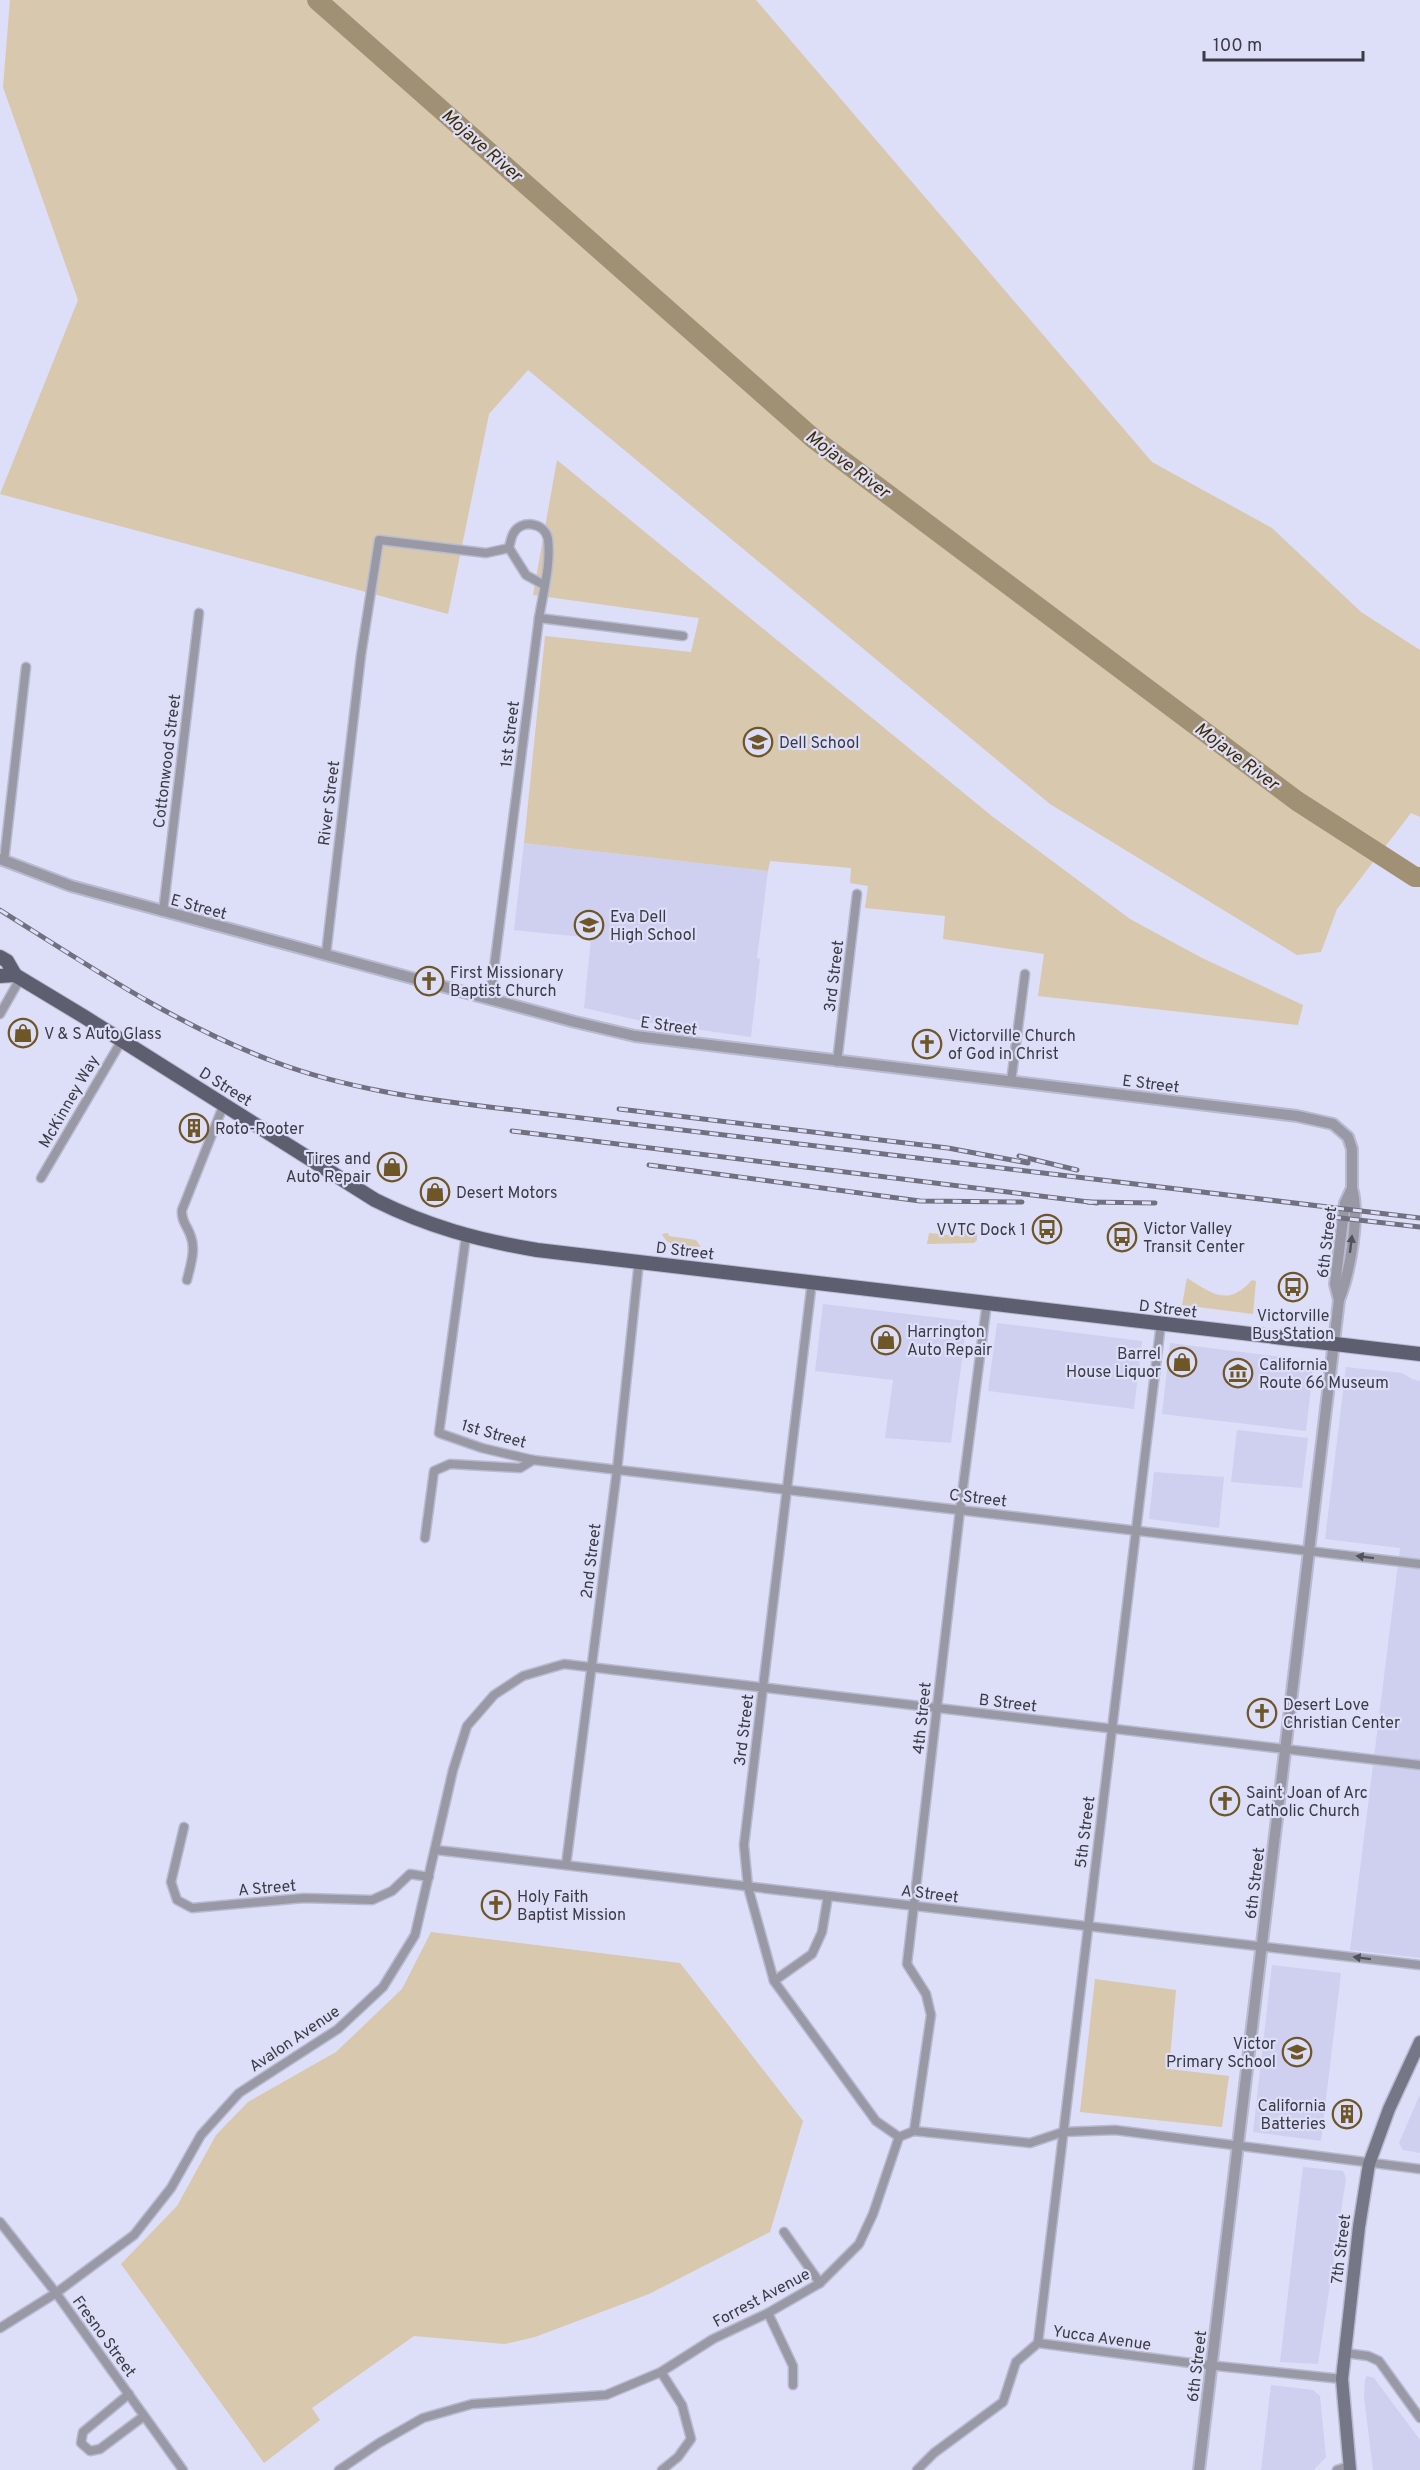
<svg xmlns="http://www.w3.org/2000/svg" width="1420" height="2470" font-family="Overpass,sans-serif">
	<style>
		.built { fill: #cfd0f0 }
		.green { fill: #d7c8ae }
		.lines { fill: none; stroke-linecap: round; stroke-linejoin: round }
		.river { stroke: #a19174; stroke-width: 20 }
		.minor-casing { stroke: #b9bad1; stroke-width: 11 }
		.tertiary-casing { stroke: #b9bad1; stroke-width: 14 }
		.secondary-casing { stroke: #b9bad1; stroke-width: 15 }
		.primary-casing { stroke: #b9bad1; stroke-width: 16 }
		.minor { stroke: #9899a4; stroke-width: 8 }
		.tertiary { stroke: #9899a4; stroke-width: 10 }
		.secondary { stroke: #767786; stroke-width: 12 }
		.primary { stroke: #5e5e71; stroke-width: 14 }
		.rail-casing { stroke: #70707f; stroke-width: 5 }
		.rail { stroke: #dddef8; stroke-width: 3; stroke-dasharray: 9; stroke-linecap: butt }
		.oneway { fill: #52525d }
		.labels { text-anchor: middle; stroke-width: 4.5; stroke-linejoin: round; paint-order: stroke }
		.street-label { font-size: 16px; fill: #3b3b45; stroke: #dddef8 }
		.poi-label { font-size: 16px; fill: #3b3b45; stroke: #dddef8; text-anchor: start }
		.water-label { font-size: 18px; font-style: italic; fill: #412d05; stroke: #dddef8 }
	</style>
	<rect width="100%" height="100%" fill="#dddef8"/>
	<g class="built">
		<path d="M524 843 768 871 757 958 760 959 751 1037 651 1023 584 1008 591 938 514 930Z"/>
		<path d="M823 1304 967 1321 951 1443 885 1438 893 1380 815 1371Z"/>
		<path d="M997 1323 1142 1341 1134 1409 988 1391Z"/>
		<path d="M1170 1343 1314 1361 1306 1431 1162 1414Z"/>
		<path d="M1346 1367 1402 1373 1412 1379 1420 1381V1958L1350 1950 1400 1548 1325 1539Z"/>
		<path d="M1237 1430 1308 1438 1302 1488 1231 1482Z"/>
		<path d="M1154 1472 1224 1477 1219 1528 1149 1519Z"/>
		<path d="M1272 1965 1341 1973 1321 2141 1253 2132Z"/>
		<path d="M1420 2094V2153L1403 2150 1399 2143Z"/>
		<path d="M1303 2167 1343 2171 1346 2178 1318 2364 1280 2362Z"/>
		<path d="M1367 2376 1374 2378 1420 2440V2470H1373L1364 2397 1365 2379Z"/>
		<path d="M1271 2385 1313 2390 1320 2396 1326 2457 1314 2470H1261Z"/>
	</g>
	<g class="green">
		<path d="M10 0H756L1152 462 1272 528 1361 612 1420 650V817L1411 813 1337 909 1321 952 1297 955 1050 804 528 370 489 414 448 614 0 494 78 300 3 87Z"/>
		<path d="M557 460 993 817 1130 919 1202 958 1303 1005 1298 1025 1038 996 1044 954 943 939 945 916 865 908 868 886 850 883 851 868 770 861 768 871 524 843 545 636 691 652 699 618 533 595Z"/>
		<path d="M959 1228 973 1229 977 1232V1240L974 1243 927 1244 929 1233 959 1236Z"/>
		<path d="M668 1233 669 1236 696 1240 701 1247C687 1246 668 1249 662 1234Z"/>
		<path d="M1187 1278C1213 1294 1228 1307 1252 1280L1256 1281 1253 1314 1182 1305Z"/>
		<path d="M431 1932 680 1963 803 2121 770 2232 649 2294 535 2337 505 2344 414 2336 312 2408 320 2420 264 2463 121 2264 177 2206 216 2135 248 2102 336 2052 402 1989Z"/>
		<path d="M1095 1979 1176 1990 1169 2069 1229 2076 1222 2127 1080 2112Z"/>
	</g>
	<g class="lines">
		<path class="river" d="M317 0 814 439 1297 801 1415 877H1420"/>
		<g class="minor-casing">
			<g id="minor">
				<path d="M539 618C543 593 551 565 548 539 545 522 520 519 513 534 511 538 510 544 509 548L526 575 544 585"/>
				<path d="M4 861 26 667"/>
				<path d="M163 912 199 613"/>
				<path d="M326 954 361 655 379 540 486 553 509 548"/>
				<path d="M490 999 539 618 683 636"/>
				<path d="M0 1014 20 979"/>
				<path d="M837 1062 857 894"/>
				<path d="M1011 1082 1025 974"/>
				<path d="M41 1178 122 1040"/>
				<path d="M466 1236 439 1433 482 1448 533 1460 1420 1564"/>
				<path d="M187 1280C190 1267 196 1250 191 1237 188 1226 181 1222 182 1210L224 1104"/>
				<path d="M812 1281 744 1845 748 1887 774 1981 876 2121 899 2137"/>
				<path d="M425 1538 434 1471 450 1464 520 1468 533 1460"/>
				<path d="M184 1827 171 1882 177 1900 192 1908 304 1898 372 1900 392 1891 410 1874 429 1877"/>
				<path d="M436 1850 1420 1965"/>
				<path d="M566 1865 617 1470 639 1261"/>
				<path d="M774 1981 812 1954 822 1932 828 1896"/>
				<path d="M914 2131 931 2015 926 1994 907 1964 960 1510 987 1302"/>
				<path d="M0 2222 56 2293 183 2470"/>
				<path d="M784 2232 820 2283"/>
				<path d="M768 2313 793 2366V2385"/>
				<path d="M0 2328 56 2293 134 2235 171 2188 201 2135 239 2093 338 2029 383 1987 415 1935 453 1770 467 1726 494 1695 523 1676 564 1664 1420 1765"/>
				<path d="M1038 2343 1161 1323"/>
				<path d="M1345 2353 1368 2356 1379 2361 1420 2418"/>
				<path d="M661 2372 682 2405 691 2439 678 2457 662 2470"/>
				<path d="M129 2394 83 2432 81 2443 90 2451 100 2449 144 2416"/>
				<path d="M339 2470 379 2443 423 2418 472 2404 606 2395 661 2372 713 2339 768 2313 820 2283 859 2244 873 2214 899 2137 914 2131 1030 2143 1063 2132 1115 2130 1420 2169"/>
				<path d="M917 2470 934 2453 1003 2402 1016 2362 1038 2343 1198 2364 1342 2379"/>
				<path d="M1337 2470 1349 2466"/>
			</g>
		</g>
		<g class="tertiary-casing">
			<g id="tertiary">
				<path d="M0 859 71 886 575 1022 635 1036 1297 1116 1333 1124 1348 1137 1352 1149V1188L1345 1203 1335 1284 1339 1300"/>
				<path d="M1199 2470 1339 1300C1350 1272 1360 1216 1352 1188"/>
			</g>
		</g>
		<g class="secondary-casing">
			<path id="secondary" d="M1350 2470 1342 2379 1359 2227 1369 2164 1389 2109 1420 2042"/>
		</g>
		<g class="primary-casing">
			<g id="primary">
				<path d="M0 957 7 961 15 975"/>
				<path d="M0 976 15 975 83 1016 375 1200C429 1227 478 1240 537 1250L1420 1354"/>
			</g>
		</g>
		<use href="#minor" class="minor"/>
		<use href="#tertiary" class="tertiary"/>
		<use href="#secondary" class="secondary"/>
		<use href="#primary" class="primary"/>
		<g class="rail-casing">
			<g id="rail">
				<path d="M0 910C89 966 176 1025 275 1062 347 1089 422 1099 497 1108L1420 1218"/>
				<path d="M619 1109 948 1148 1028 1163"/>
				<path d="M512 1131 1097 1203"/>
				<path d="M1019 1156 1077 1170"/>
				<path d="M649 1165 920 1201 1022 1202"/>
				<path d="M1088 1202 1155 1203"/>
				<path d="M1332 1217 1420 1227"/>
			</g>
		</g>
		<use href="#rail" class="rail"/>
	</g>
	<defs><path id="oneway-solid" d="M-6-.8H1V-3.2L6.5 0L1 3.2V.8H-6Z" transform="scale(1.5)"/></defs>
	<g class="oneway">
		<use href="#oneway-solid" transform="translate(1351 1244) rotate(-83)"/>
		<use href="#oneway-solid" transform="translate(1365 1557) rotate(-173)"/>
		<use href="#oneway-solid" transform="translate(1362 1958) rotate(-173)"/>
	</g>
	<defs>
		<g id="school-ring" transform="scale(1.5)"><circle r="9.5" fill="#dddef8" stroke="#6e5627" stroke-width="1.5"/><path d="M0-5L7-2L0 1L-7-2ZM-4 1L0 2.5L4 1V4Q0 6-4 4Z" fill="#6e5627"/></g>
		<g id="church-ring" transform="scale(1.5)"><circle r="9.5" fill="#dddef8" stroke="#6e5627" stroke-width="1.5"/><path d="M-1.2-6h2.4v3.5h3.3v2.4h-3.3V6h-2.4V-.1h-3.3v-2.4h3.3Z" fill="#6e5627"/></g>
		<g id="shop-ring" transform="scale(1.5)"><circle r="9.5" fill="#dddef8" stroke="#6e5627" stroke-width="1.5"/><path d="M-5-2.5h2.3a2.7 3.5 0 0 1 5.4 0H5L5.5 6h-11ZM-1.5-2.5h3a1.5 2.3 0 0 0-3 0Z" fill="#6e5627"/></g>
		<g id="building-ring" transform="scale(1.5)"><circle r="9.5" fill="#dddef8" stroke="#6e5627" stroke-width="1.5"/><path d="M-4-6H4V6H1V3H-1V6H-4ZM-2.5-4.3h1.7v1.8h-1.7ZM.8-4.3h1.7v1.8H.8ZM-2.5-1h1.7V.8h-1.7ZM.8-1h1.7V.8H.8Z" fill="#6e5627"/></g>
		<g id="bus-ring" transform="scale(1.5)"><circle r="9.5" fill="#dddef8" stroke="#6e5627" stroke-width="1.5"/><path d="M-5-6H5V4H4V6H2V4H-2V6H-4V4H-5ZM-3.5-4V0h7V-4ZM-3.5 1.2v1.5H-2V1.2ZM2 1.2v1.5H3.5V1.2Z" fill="#6e5627"/></g>
		<g id="museum-ring" transform="scale(1.5)"><circle r="9.5" fill="#dddef8" stroke="#6e5627" stroke-width="1.5"/><path d="M0-6L6-3V-2H-6V-3ZM-5-1h2V3h-2ZM-1-1h2V3h-2ZM3-1h2V3H3ZM-6 4H6V6H-6Z" fill="#6e5627"/></g>
	</defs>
	<g fill-rule="evenodd">
		<use href="#school-ring" x="758" y="742"/>
		<use href="#school-ring" x="589" y="925"/>
		<use href="#church-ring" x="429" y="981"/>
		<use href="#shop-ring" x="23" y="1033"/>
		<use href="#church-ring" x="927" y="1044"/>
		<use href="#building-ring" x="194" y="1128"/>
		<use href="#shop-ring" x="392" y="1167"/>
		<use href="#shop-ring" x="435" y="1192"/>
		<use href="#bus-ring" x="1047" y="1229"/>
		<use href="#bus-ring" x="1122" y="1237"/>
		<use href="#bus-ring" x="1293" y="1287"/>
		<use href="#shop-ring" x="886" y="1340"/>
		<use href="#shop-ring" x="1182" y="1362"/>
		<use href="#museum-ring" x="1238" y="1373"/>
		<use href="#church-ring" x="1262" y="1713"/>
		<use href="#church-ring" x="1225" y="1801"/>
		<use href="#church-ring" x="496" y="1905"/>
		<use href="#school-ring" x="1297" y="2052"/>
		<use href="#building-ring" x="1347" y="2114"/>
	</g>
	<g class="labels">
		<g class="street-label">
			<text transform="translate(509 734) rotate(-83)" y="6">1st Street</text>
			<text transform="translate(166 761) rotate(-83)" y="6">Cottonwood Street</text>
			<text transform="translate(328 803) rotate(-83)" y="6">River Street</text>
			<text transform="translate(199 906) rotate(15)" y="6">E Street</text>
			<text transform="translate(833 976) rotate(-83)" y="6">3rd Street</text>
			<text transform="translate(669 1025) rotate(8)" y="6">E Street</text>
			<text transform="translate(1151 1083) rotate(7)" y="6">E Street</text>
			<text transform="translate(226 1086) rotate(32)" y="6">D Street</text>
			<text transform="translate(68 1101) rotate(-60)" y="6">McKinney Way</text>
			<text transform="translate(1326 1242) rotate(-83)" y="6">6th Street</text>
			<text transform="translate(685 1250) rotate(7)" y="6">D Street</text>
			<text transform="translate(1168 1308) rotate(7)" y="6">D Street</text>
			<text transform="translate(494 1433) rotate(16)" y="6">1st Street</text>
			<text transform="translate(978 1497) rotate(7)" y="6">C Street</text>
			<text transform="translate(590 1561) rotate(-83)" y="6">2nd Street</text>
			<text transform="translate(1008 1702) rotate(7)" y="6">B Street</text>
			<text transform="translate(921 1718) rotate(-84)" y="6">4th Street</text>
			<text transform="translate(743 1730) rotate(-83)" y="6">3rd Street</text>
			<text transform="translate(1084 1832) rotate(-83)" y="6">5th Street</text>
			<text transform="translate(1254 1883) rotate(-83)" y="6">6th Street</text>
			<text transform="translate(267 1887) rotate(-5)" y="6">A Street</text>
			<text transform="translate(930 1893) rotate(7)" y="6">A Street</text>
			<text transform="translate(294 2038) rotate(-34)" y="6">Avalon Avenue</text>
			<text transform="translate(1340 2249) rotate(-83)" y="6">7th Street</text>
			<text transform="translate(761 2297) rotate(-28)" y="6">Forrest Avenue</text>
			<text transform="translate(105 2336) rotate(54)" y="6">Fresno Street</text>
			<text transform="translate(1102 2337) rotate(8)" y="6">Yucca Avenue</text>
			<text transform="translate(1196 2366) rotate(-83)" y="6">6th Street</text>
		</g>
		<g class="poi-label">
			<text x="779" y="748">Dell School</text>
			<text x="610" y="922">Eva Dell<tspan x="610" dy="18">High School</tspan></text>
			<text x="450" y="978">First Missionary<tspan x="450" dy="18">Baptist Church</tspan></text>
			<text x="44" y="1039">V &amp; S Auto Glass</text>
			<text x="948" y="1041">Victorville Church<tspan x="948" dy="18">of God in Christ</tspan></text>
			<text x="215" y="1134">Roto-Rooter</text>
			<text x="371" y="1164" text-anchor="end">Tires and<tspan x="371" dy="18">Auto Repair</tspan></text>
			<text x="456" y="1198">Desert Motors</text>
			<text x="1143" y="1234">Victor Valley<tspan x="1143" dy="18">Transit Center</tspan></text>
			<text x="1026" y="1235" text-anchor="end">VVTC Dock 1</text>
			<text x="1293" y="1321" text-anchor="middle">Victorville<tspan x="1293" dy="18">Bus Station</tspan></text>
			<text x="907" y="1337">Harrington<tspan x="907" dy="18">Auto Repair</tspan></text>
			<text x="1161" y="1359" text-anchor="end">Barrel<tspan x="1161" dy="18">House Liquor</tspan></text>
			<text x="1259" y="1370">California<tspan x="1259" dy="18">Route 66 Museum</tspan></text>
			<text x="1283" y="1710">Desert Love<tspan x="1283" dy="18">Christian Center</tspan></text>
			<text x="1246" y="1798">Saint Joan of Arc<tspan x="1246" dy="18">Catholic Church</tspan></text>
			<text x="517" y="1902">Holy Faith<tspan x="517" dy="18">Baptist Mission</tspan></text>
			<text x="1276" y="2049" text-anchor="end">Victor<tspan x="1276" dy="18">Primary School</tspan></text>
			<text x="1326" y="2111" text-anchor="end">California<tspan x="1326" dy="18">Batteries</tspan></text>
		</g>
		<g class="water-label">
			<text transform="translate(482 145) rotate(41)" y="6">Mojave River</text>
			<text transform="translate(848 464) rotate(37)" y="6">Mojave River</text>
			<text transform="translate(1237 756) rotate(37)" y="6">Mojave River</text>
		</g>
	</g>
	<path d="M1204 51v9h159v-9" fill="none" stroke="#3b3b45" stroke-width="3"/>
	<text x="1213" y="51" font-size="18" fill="#3b3b45" stroke="#dddef8" stroke-width="4.5" paint-order="stroke">100 m</text>
</svg>
